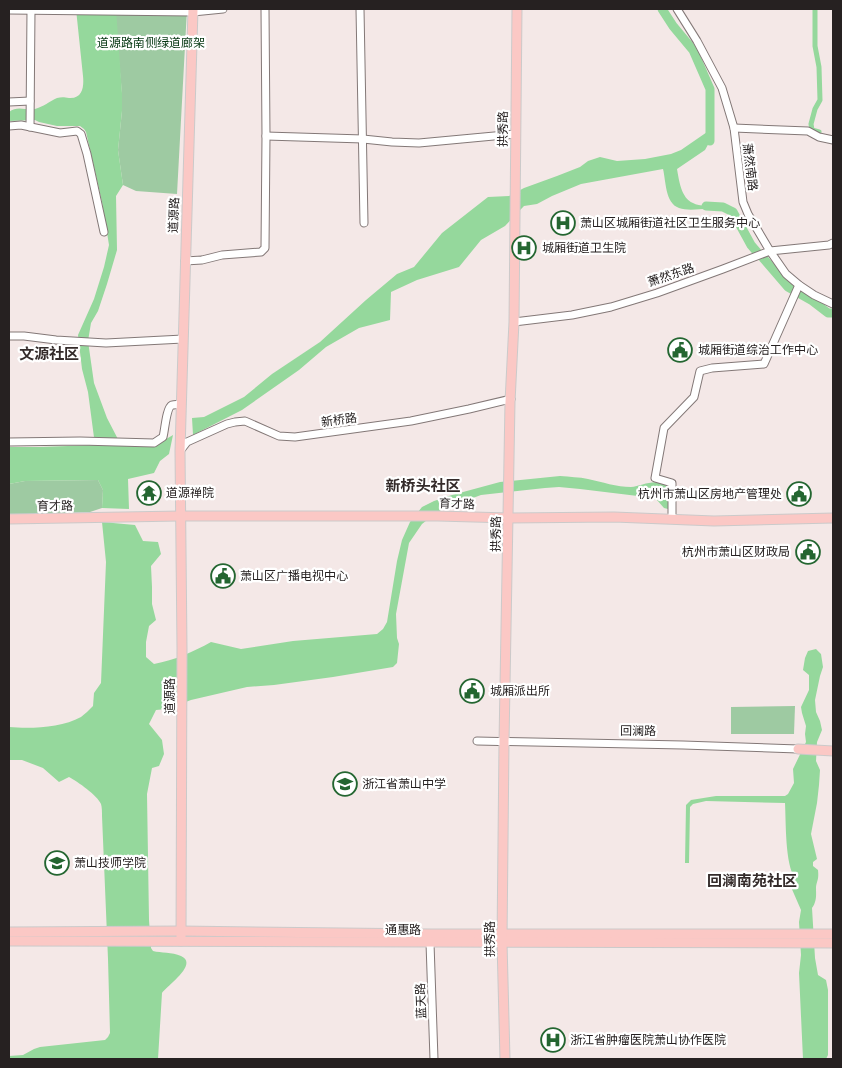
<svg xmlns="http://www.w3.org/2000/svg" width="842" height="1068" font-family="Helvetica,'Noto Sans SC',sans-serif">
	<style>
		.green { fill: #9ecaa2 }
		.water { fill: #95d89c }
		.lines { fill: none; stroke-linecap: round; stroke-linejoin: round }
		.canal { stroke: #95d89c; stroke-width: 5 }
		.river { stroke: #95d89c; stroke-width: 9 }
		.minor-casing { stroke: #837877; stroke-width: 9 }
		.major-casing { stroke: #cbcaca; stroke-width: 11 }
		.minor { stroke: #fff; stroke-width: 7 }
		.major { stroke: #fbc8c5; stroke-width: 9 }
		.labels { text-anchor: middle; stroke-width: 4.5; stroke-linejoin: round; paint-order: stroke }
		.park-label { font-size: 12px; fill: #033510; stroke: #fff }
		.street-label { font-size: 12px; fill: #262121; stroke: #fff }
		.poi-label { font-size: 12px; fill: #262121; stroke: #fff; text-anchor: start }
		.quarter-label { font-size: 15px; font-weight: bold; fill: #342b2a; stroke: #fff }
	</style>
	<rect width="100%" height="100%" fill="#f4e8e7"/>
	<g class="green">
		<path d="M114 9H187L177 194 136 191 123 185 118 150 122 111V93Z"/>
		<path d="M98 480 103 490 102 508 90 512 9 515V484L25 481Z"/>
		<path d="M795 706 794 734H731V707Z"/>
	</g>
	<g class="water">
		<path d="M76 9H116L122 93V111L118 150 123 185 116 196 117 250 107 284 98 311 91 323 88 341 94 383 107 418 121 445H156L173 435 169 454 160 461 154 473 128 479 129 509 102 508 103 490 98 480 25 481 9 484V447H40L95 445 88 392 82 369 78 335 94 299 104 267 109 245 102 202 86 132 84 129 80 126H57L39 122 35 120 9 121V112C18 105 26 111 35 109 43 107 50 101 57 98 61 97 64 97 69 98 83 99 84 86 83 76Z"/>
		<path d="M710 130V141L705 150 677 169C679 180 681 198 693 203 696 205 701 205 705 206L707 209C699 209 687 211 679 208 665 203 666 181 663 169L581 184 552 196 537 204 524 206 505 226 481 240 459 267 417 280 391 292 390 320 359 328 326 347 299 370 242 410 193 435 192 418 204 417 244 397 272 374 320 342 366 300 397 274 414 267 442 233 488 197 509 196 524 188 557 176 580 167 588 161 600 157 617 161 645 159 671 154 681 150Z"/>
		<path d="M560 476C570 477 579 477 588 479 602 482 617 487 631 487 641 486 655 478 665 485 672 489 670 501 670 507L668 509 664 508 657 500 646 497 580 489 559 487 545 488 481 495 443 509 436 513 422 524 409 543 396 614 397 638 399 644 397 663 393 667 333 677 274 685 247 687 191 700 167 709 156 710 149 724 162 740 164 754 159 766 152 768 147 794 149 920 151 948 153 951C161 953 172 952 181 956 199 964 167 986 162 993L158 1059H74L71 1058 54 1059H9V1056L23 1055 34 1049 40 1047 105 1040 108 1037 110 1033 108 959 102 816C102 813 102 807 101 804 97 795 78 782 69 777L59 782 43 768 22 760H9V727C30 729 61 728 81 717 85 714 89 710 93 706L94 693 101 683 106 562 102 522 135 525 143 541 158 542 161 554 151 566 152 587V604L156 620 149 626 146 642V657L154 664C175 660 193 652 211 642L241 649 293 641 377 634 383 629 387 622 397 561 402 540 410 522 422 507 434 501 452 495 500 482Z"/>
		<path d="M816 649 821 654 823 667 820 676 815 700 816 712 820 721 822 730 817 742 816 761 820 770 819 785 817 803 811 834 817 859 813 862V866L818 870C819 880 817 880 816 887 816 895 817 901 812 908L815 958 818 975 826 980 828 990V1055L826 1059H803L799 973 801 955 799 922 801 910 791 887 795 878C785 865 786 821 785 803L706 801 693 804 690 807 689 863H685L686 805 691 800 716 796H785L788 794 794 783 793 769 806 742 805 734 806 726 802 713 801 707 809 690V675L803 670 805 658 808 651Z"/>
	</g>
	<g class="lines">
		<path class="canal" d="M815 9V46L819 67 820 100 815 109 811 124 812 130 819 132"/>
		<g class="river">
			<path d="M662 9 673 26 693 50 710 89V141"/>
			<path d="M706 206 723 207 733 212 751 245 757 252"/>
			<path d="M763 258 788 287 811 300 828 313H833"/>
		</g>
		<g class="minor-casing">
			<g id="minor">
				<path d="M360 9 364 223"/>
				<path d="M677 9 697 41 722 88 734 128 743 202 748 214 770 251 786 274 799 285 814 295 833 304"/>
				<path d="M9 10 193 12 223 9"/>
				<path d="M9 102 30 101"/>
				<path d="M9 126 21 125 60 133 77 131 81 134 87 154 104 232"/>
				<path d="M30 127 31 10"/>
				<path d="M734 128 808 131 819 137 833 140"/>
				<path d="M266 136 363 139 392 142 419 143 515 134"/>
				<path d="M185 261 202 260 222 255 261 252 265 248 266 136 265 9"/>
				<path d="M514 322 572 315 611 307 657 293 723 269 770 251 829 245 833 243"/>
				<path d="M9 336H24L56 340 106 343 183 339"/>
				<path d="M9 442 80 441 154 443 163 437C165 430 166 408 172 405 174 405 179 404 181 404"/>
				<path d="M180 451 187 442 227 424 235 422 245 421 279 436 295 437 411 421 469 409 511 399"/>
				<path d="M672 519V483L655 478 664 428 694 397 700 371 712 368 764 364 799 285"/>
				<path d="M477 741 683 745 798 749"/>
				<path d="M430 943 434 1059"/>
			</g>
		</g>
		<g class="major-casing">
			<g id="major">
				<path d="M9 519 180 516H438L509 518 614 517 714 521 833 518"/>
				<path d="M798 749 833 751"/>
				<path d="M9 932 181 931 431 934H833"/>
				<path d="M9 941 833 943"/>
				<path d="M181 941 182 648 180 451 193 9"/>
				<path d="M505 1059 502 942 504 742 510 402 514 322 517 9"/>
			</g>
		</g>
		<use href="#minor" class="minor"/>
		<use href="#major" class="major"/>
	</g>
	<defs>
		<g id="hospital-ring" transform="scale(1.25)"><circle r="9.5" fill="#fff" stroke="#246631" stroke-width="1.5"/><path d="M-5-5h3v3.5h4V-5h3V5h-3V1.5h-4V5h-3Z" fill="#246631"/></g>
		<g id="civic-ring" transform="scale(1.25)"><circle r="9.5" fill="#fff" stroke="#246631" stroke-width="1.5"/><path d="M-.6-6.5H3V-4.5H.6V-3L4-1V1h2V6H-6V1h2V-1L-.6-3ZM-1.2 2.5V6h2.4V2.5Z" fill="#246631"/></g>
		<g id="temple-ring" transform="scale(1.25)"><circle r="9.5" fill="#fff" stroke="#246631" stroke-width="1.5"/><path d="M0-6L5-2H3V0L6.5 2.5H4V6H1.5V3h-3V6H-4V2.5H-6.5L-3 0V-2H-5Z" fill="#246631"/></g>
		<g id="school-ring" transform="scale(1.25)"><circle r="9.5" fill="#fff" stroke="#246631" stroke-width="1.5"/><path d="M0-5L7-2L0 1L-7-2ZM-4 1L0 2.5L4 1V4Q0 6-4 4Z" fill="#246631"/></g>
	</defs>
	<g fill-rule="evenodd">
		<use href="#hospital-ring" x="563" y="223"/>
		<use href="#hospital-ring" x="524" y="248"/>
		<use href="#civic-ring" x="680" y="350"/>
		<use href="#temple-ring" x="149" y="493"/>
		<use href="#civic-ring" x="799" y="494"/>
		<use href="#civic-ring" x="808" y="552"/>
		<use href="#civic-ring" x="223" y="576"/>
		<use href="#civic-ring" x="472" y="691"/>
		<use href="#school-ring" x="345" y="784"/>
		<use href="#school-ring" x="57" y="863"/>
		<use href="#hospital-ring" x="553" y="1040"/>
	</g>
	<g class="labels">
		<g class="park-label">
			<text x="151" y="47">道源路南侧绿道廊架</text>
		</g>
		<g class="street-label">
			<text transform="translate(503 129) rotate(-89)" y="4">拱秀路</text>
			<text transform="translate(750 167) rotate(83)" y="4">萧然南路</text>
			<text transform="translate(174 215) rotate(-88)" y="4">道源路</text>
			<text transform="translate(671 275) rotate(-19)" y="4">萧然东路</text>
			<text transform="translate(339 420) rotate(-8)" y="4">新桥路</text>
			<text transform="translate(457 504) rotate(2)" y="4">育才路</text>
			<text transform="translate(55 506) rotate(-1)" y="4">育才路</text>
			<text transform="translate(496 534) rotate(-89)" y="4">拱秀路</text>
			<text transform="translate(170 696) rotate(-90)" y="4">道源路</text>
			<text transform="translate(638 731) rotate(1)" y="4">回澜路</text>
			<text x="403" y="934">通惠路</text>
			<text transform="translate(490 939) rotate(-90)" y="4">拱秀路</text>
			<text transform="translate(421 1001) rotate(-92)" y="4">蓝天路</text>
		</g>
		<g class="poi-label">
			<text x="580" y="227">萧山区城厢街道社区卫生服务中心</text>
			<text x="542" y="252">城厢街道卫生院</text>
			<text x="698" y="354">城厢街道综治工作中心</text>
			<text x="166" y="497">道源禅院</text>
			<text x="782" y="498" text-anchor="end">杭州市萧山区房地产管理处</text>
			<text x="790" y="556" text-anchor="end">杭州市萧山区财政局</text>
			<text x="240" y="580">萧山区广播电视中心</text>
			<text x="490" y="695">城厢派出所</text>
			<text x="362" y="788">浙江省萧山中学</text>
			<text x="74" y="867">萧山技师学院</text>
			<text x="570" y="1044">浙江省肿瘤医院萧山协作医院</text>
		</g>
		<g class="quarter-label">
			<text x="49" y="359">文源社区</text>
			<text x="423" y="491">新桥头社区</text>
			<text x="752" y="886">回澜南苑社区</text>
		</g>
	</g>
	<rect width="842" height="1068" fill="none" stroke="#262121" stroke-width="20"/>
</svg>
